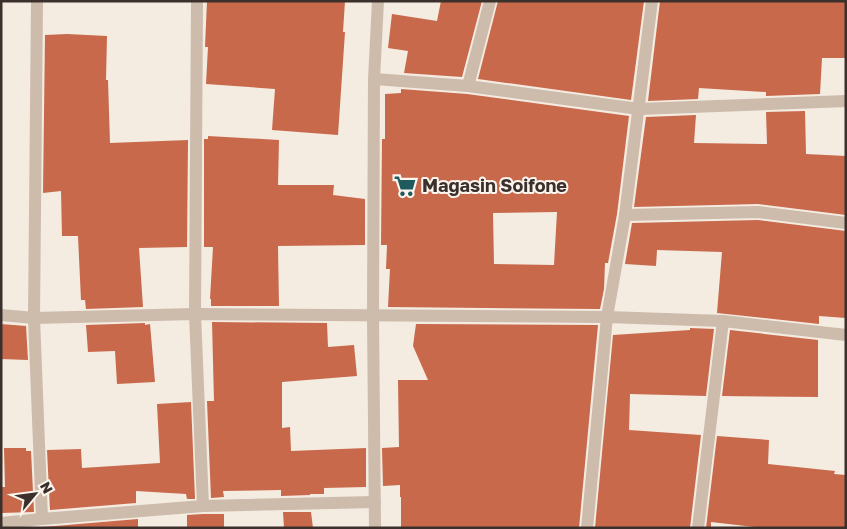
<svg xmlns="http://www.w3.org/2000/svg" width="847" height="529" font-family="'Golos Text',sans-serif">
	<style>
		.building { fill: #c8694b; fill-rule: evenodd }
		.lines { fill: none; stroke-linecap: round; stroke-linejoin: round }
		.minor { stroke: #cdbbac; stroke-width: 12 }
		.labels { text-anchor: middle; stroke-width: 4; stroke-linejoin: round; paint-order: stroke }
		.poi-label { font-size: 18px; font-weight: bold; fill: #3b302b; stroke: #fbf5ee; text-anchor: start }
	</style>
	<rect width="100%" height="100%" fill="#f4ebe1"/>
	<g class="building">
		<path d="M207 1H345L343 32H345L338 135 272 130 275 89 206 84 208 47H205Z"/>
		<path d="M441 1H482L462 77 404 73 408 51 388 48 392 14 437 21Z"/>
		<path d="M498 1H644L631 100 478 79Z"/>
		<path d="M660 1H846V58H822L820 94 766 96V92L699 88 698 99 648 101Z"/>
		<path d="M67 34 107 36 106 80H108L110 143 188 140 187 247 139 248 143 307 86 309 85 300H81L78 236H62L61 191 43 193 45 35Z"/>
		<path d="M401 89 467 94 629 116 617 214 608 263H605L604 289 600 309 388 307 390 269H386L387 245H381L382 139H385V94L401 93ZM557 212 554 265 494 264 493 213Z"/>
		<path d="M805 111 806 154 846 156V215L758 204 634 207 646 117 696 115 694 143 767 144 766 112Z"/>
		<path d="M208 136 279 140 278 185H334L333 195 365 199V245L278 246 279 306H211V299H210L213 247H204V139H208Z"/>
		<path d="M758 220 846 231V318L819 316V324L717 313 722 252 657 250 656 266 625 264 632 223Z"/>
		<path d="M212 322 327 323 328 347 354 345 357 376 282 382V428L290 427 291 451 366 448V487L324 488V494H310V495L281 496V490L223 491 224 497 211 498 207 401H214Z"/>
		<path d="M145 323V325L150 324 155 382 117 384 115 351 88 352 86 325Z"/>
		<path d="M1 324 26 326 28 360 1 359Z"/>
		<path d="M416 324 598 325 579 528H401V497H400V485L383 486 382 448 399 447 398 380H428L413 346Z"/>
		<path d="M690 328 714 329 706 396 630 394 629 430 701 435 690 528H595L613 335 690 330Z"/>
		<path d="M730 330 818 340V397L722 396Z"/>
		<path d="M191 402 195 499H187L186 494 136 491V503L50 510 47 450 81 449 82 468 160 463 157 404Z"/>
		<path d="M717 436 769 440 768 464 835 471 834 474 846 475V528H763L711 522V528H706Z"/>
		<path d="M4 448H26V451H31L34 512 1 513V487H5Z"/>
		<path d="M283 512H311L313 528H284Z"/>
		<path d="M203 514H224V528H187V515Z"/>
		<path d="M138 519V528H38L43 527Z"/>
	</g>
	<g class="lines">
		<g class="minor">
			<path d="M37 1 34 318 42 519"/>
			<path d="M197 1 195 314 203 506"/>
			<path d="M374 79 468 86 639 109 846 101"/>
			<path d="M468 86 490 1"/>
			<path d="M625 215 758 212 846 223"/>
			<path d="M1 315 34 318 195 314 607 317 723 321 846 335"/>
			<path d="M1 523 42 519 203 506 375 502"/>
			<path d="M375 528 373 316 374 79 378 1"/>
			<path d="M587 528 607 317 625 215 652 1"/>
			<path d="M698 528 723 321"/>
		</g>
	</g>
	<defs>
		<g id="supermarket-bare" transform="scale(1.725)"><path d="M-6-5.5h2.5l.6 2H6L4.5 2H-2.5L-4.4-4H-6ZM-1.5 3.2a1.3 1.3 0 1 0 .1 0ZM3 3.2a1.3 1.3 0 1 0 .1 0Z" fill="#1f5a5e" stroke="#fbf5ee" stroke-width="2.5" paint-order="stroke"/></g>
	</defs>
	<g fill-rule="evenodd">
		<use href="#supermarket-bare" x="405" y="186"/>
	</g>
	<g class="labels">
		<g class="poi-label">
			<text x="422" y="192">Magasin Soifone</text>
		</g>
	</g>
	<rect width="847" height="529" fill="none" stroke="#3b302b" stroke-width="5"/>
	<g transform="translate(35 494) rotate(61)" stroke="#fbf5ee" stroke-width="4" paint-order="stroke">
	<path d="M0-4L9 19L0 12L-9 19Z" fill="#3b302b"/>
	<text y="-8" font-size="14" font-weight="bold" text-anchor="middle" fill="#3b302b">N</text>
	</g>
</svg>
